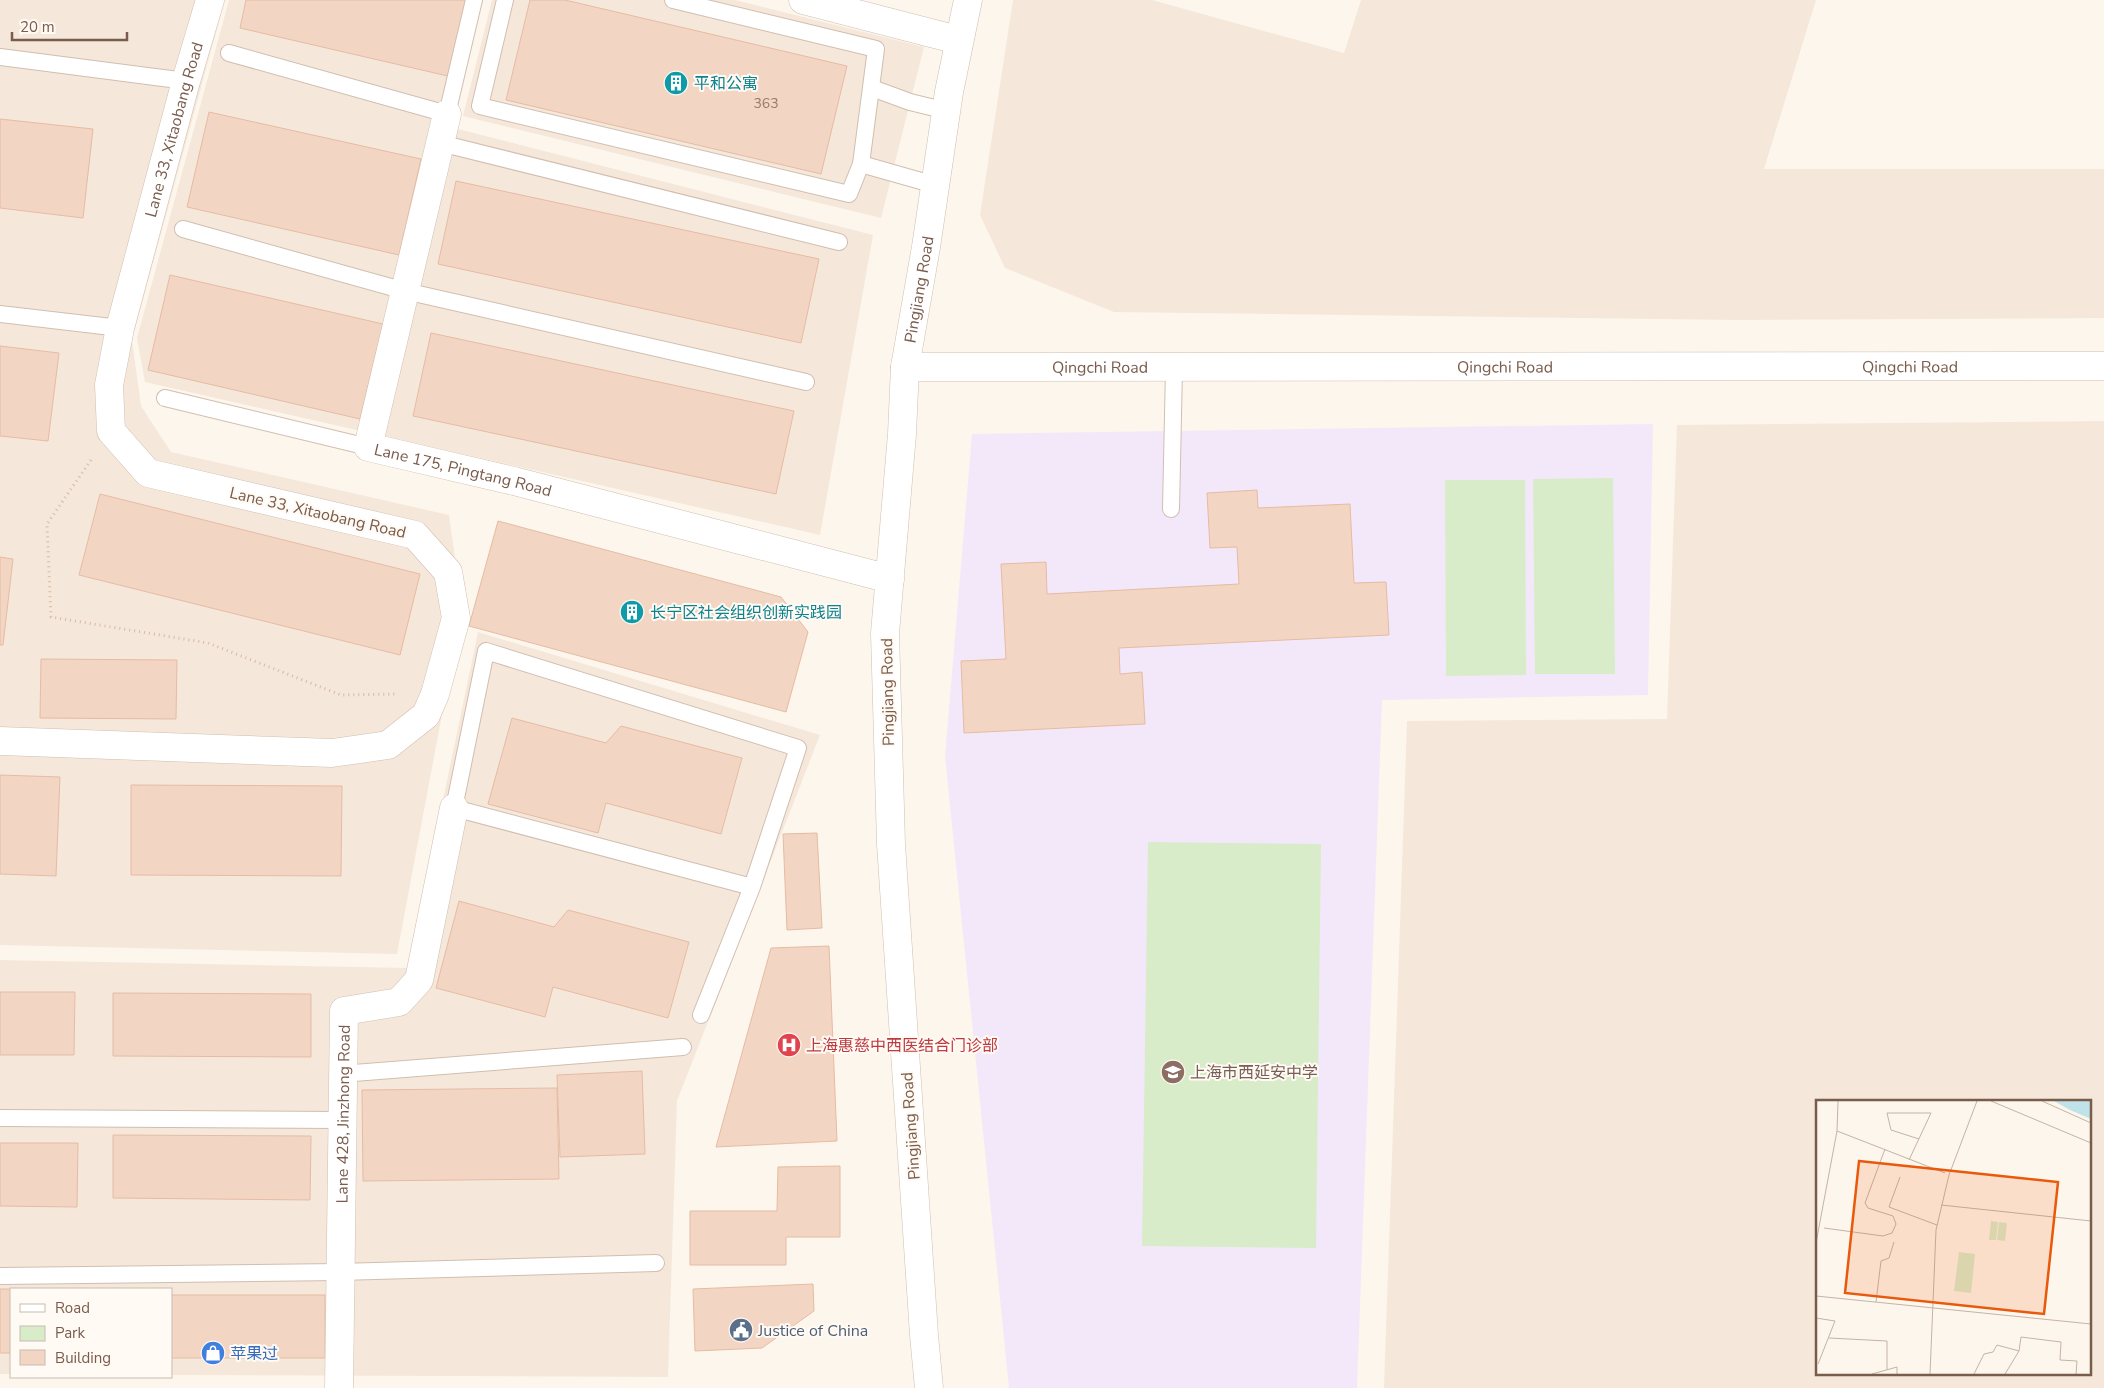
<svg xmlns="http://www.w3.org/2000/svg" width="2104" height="1388" font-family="'Nunito Sans','Noto Sans SC',sans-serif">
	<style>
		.residential { fill: #f5e8da; fill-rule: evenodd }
		.education { fill: #f3e8fa }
		.green { fill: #d8ecc9 }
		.building { fill: #f3d5c3; stroke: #e6bba3 }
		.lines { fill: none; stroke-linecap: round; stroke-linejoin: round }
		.service-casing { stroke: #d1beb0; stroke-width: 18 }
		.minor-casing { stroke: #d1beb0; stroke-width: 29 }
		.tertiary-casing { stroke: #d1beb0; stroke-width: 29 }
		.path { stroke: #d9b8a5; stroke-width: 3; stroke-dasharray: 1 4; stroke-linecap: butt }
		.service { stroke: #fff; stroke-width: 16 }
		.minor { stroke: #fff; stroke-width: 28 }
		.tertiary { stroke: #fff; stroke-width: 28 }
		.labels { text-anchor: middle; stroke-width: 4; stroke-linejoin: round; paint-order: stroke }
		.number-label { font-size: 14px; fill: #987a6a }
		.culture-label { font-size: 16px; fill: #0d838f; stroke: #fffaf3; text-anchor: start }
		.street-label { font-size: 16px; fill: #7a5c4d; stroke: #fffaf3 }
		.health-label { font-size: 16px; fill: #be3a42; stroke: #fffaf3; text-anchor: start }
		.education-label { font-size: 16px; fill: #785e54; stroke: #fffaf3; text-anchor: start }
		.service-label { font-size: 16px; fill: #4e5e75; stroke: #fffaf3; text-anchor: start }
		.shop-label { font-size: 16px; fill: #366cbe; stroke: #fffaf3; text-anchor: start }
		.inset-road { fill: none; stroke: #c5b3a7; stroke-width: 1 }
		.view { fill: #e8590c; fill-opacity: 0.15; stroke: #e8590c; stroke-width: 2.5 }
		.inset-edge { fill: none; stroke: #7a5c4d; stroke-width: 2.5 }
	</style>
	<rect width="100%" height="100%" fill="#fdf6ec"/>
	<g class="residential">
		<path d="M0 0H225L132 340 141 406 171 452 449 515 462 608 397 954 0 945Z"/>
		<path d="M229 0H482L450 127 873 235 820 535 145 382 137 338Z"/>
		<path d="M492 0H735L924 47 881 218 463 116Z"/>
		<path d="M1013 0H1152L1344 53 1361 0H1816L1764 169H2104V318L1733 320 1114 312 1005 268 980 215Z"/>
		<path d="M2104 421V1388H1384L1407 721 1667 719 1677 425ZM1818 1102H2090V1374H1818Z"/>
		<path d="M478 632 820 735 677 1101 668 1377 171 1375V1289H11V1374H0V960L408 968Z"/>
	</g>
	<path class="education" d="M1653 424 1648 695 1382 700 1357 1388H1009L945 756 972 434Z"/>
	<g class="green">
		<path d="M1613 478 1615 674H1535L1533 479Z"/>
		<path d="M1445 480H1525L1526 675 1446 676Z"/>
		<path d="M1148 842 1321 844 1316 1248 1142 1246Z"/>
	</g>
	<g class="building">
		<path d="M246 0H470L452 77 240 28Z"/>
		<path d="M530 0H565L847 66 821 174 506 100Z"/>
		<path d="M209 112 421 159 399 255 187 207Z"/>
		<path d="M0 119 93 129 83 218 0 208Z"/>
		<path d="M456 181 819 259 801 343 438 264Z"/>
		<path d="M170 275 383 324 360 419 148 370Z"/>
		<path d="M431 333 794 411 776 494 413 416Z"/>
		<path d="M0 346 59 353 48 441 0 436Z"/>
		<path d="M1257 490 1258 508 1350 504 1354 583 1386 582 1389 635 1119 648 1120 674 1142 672 1145 724 964 733 961 661 1006 659 1001 564 1046 562 1047 594 1239 584 1237 547 1210 548 1207 493Z"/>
		<path d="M100 494 420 574 400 655 79 575Z"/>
		<path d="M498 521 781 597 808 632 786 712 469 626Z"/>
		<path d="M0 557 13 559 3 645H0Z"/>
		<path d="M41 659 177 660 176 719 40 718Z"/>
		<path d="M512 718 606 743 621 726 742 758 721 834 606 803 598 833 488 804Z"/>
		<path d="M0 775 60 777 56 876 0 874Z"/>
		<path d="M131 785 342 786 341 876 131 875Z"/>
		<path d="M817 833 822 928 787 930 783 834Z"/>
		<path d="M459 901 554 927 568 910 689 942 668 1018 553 987 545 1017 436 988Z"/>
		<path d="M829 946 837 1141 716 1147 771 948Z"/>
		<path d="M0 992H75L74 1055H0Z"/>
		<path d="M113 993 311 994V1057L113 1056Z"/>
		<path d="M642 1071 645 1154 560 1157 557 1075Z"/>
		<path d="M557 1088 559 1179 363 1181 362 1090Z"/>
		<path d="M113 1135 311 1136 310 1200 113 1198Z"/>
		<path d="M0 1143H78L77 1207 0 1206Z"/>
		<path d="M840 1166V1237H786V1265H690V1211H777L778 1167Z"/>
		<path d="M813 1284 814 1311 762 1348 695 1351 693 1289Z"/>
		<rect x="0" y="1289" width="11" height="64"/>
		<rect x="171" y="1295" width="154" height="63"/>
	</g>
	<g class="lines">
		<g class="service-casing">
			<g id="service">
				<path d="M505 0 480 106 849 194 861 164 876 49 673 0"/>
				<path d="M229 53 447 114 474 0"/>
				<path d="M0 57 186 81"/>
				<path d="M872 88 910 102 947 111"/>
				<path d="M440 143 839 242"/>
				<path d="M861 164 935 185"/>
				<path d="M183 229 405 291 806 382"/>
				<path d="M0 314 120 328"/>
				<path d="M165 398 368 447"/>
				<path d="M1171 509 1174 368"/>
				<path d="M701 1015 752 887 798 748 486 651 454 808 752 887"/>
				<path d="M341 1074 683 1047"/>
				<path d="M0 1118 341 1120"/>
				<path d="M0 1276 339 1272 656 1263"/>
			</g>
		</g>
		<g class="minor-casing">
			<g id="minor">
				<path d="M803 0 958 40"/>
				<path id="s1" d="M447 114 368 447 514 481 890 579"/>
				<path id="s2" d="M0 741 332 753 388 745 426 715 435 694 456 618 448 572 415 535 148 473 111 431 109 385 120 328 186 81 210 0"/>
				<path id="s3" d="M339 1388 344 1011 399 1002 419 980 454 808"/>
			</g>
		</g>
		<g class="tertiary-casing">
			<g id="tertiary">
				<path id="s4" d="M905 367 2104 366"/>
				<path id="s5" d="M929 1388 924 1335 891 844 885 633 902 434 905 367 926 247 949 92 968 0"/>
			</g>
		</g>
		<path class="path" d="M91 460 47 524 51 617 208 643 341 695 397 694"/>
		<use href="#service" class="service"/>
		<use href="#minor" class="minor"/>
		<use href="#tertiary" class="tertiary"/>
	</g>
	<defs>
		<g id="building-disc" transform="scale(1.25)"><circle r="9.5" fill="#0f9aa8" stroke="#fffaf3"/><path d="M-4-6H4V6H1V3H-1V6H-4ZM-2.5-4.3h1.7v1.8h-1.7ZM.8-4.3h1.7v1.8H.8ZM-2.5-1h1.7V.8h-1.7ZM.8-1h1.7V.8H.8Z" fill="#fff"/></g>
		<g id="hospital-disc" transform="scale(1.25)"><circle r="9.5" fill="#e0444e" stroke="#fffaf3"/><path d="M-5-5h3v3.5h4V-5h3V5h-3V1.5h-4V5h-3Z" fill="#fff"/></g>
		<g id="school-disc" transform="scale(1.25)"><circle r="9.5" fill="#8d6e63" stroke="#fffaf3"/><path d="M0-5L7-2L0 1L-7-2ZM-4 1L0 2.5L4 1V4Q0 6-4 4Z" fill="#fff"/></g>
		<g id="civic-disc" transform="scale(1.25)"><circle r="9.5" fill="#5c6f8a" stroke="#fffaf3"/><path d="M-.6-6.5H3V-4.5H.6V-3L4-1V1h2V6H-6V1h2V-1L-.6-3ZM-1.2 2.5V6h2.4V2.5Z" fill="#fff"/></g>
		<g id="shop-disc" transform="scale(1.25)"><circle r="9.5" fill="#3f7fe0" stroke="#fffaf3"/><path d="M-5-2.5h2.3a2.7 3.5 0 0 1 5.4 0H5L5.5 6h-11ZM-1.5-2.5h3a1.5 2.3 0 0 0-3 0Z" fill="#fff"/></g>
	</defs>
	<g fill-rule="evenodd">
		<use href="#building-disc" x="676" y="83"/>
		<use href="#building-disc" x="632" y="612"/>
		<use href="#hospital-disc" x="789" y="1045"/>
		<use href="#school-disc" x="1173" y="1072"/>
		<use href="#civic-disc" x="741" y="1330"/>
		<use href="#shop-disc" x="213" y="1353"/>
	</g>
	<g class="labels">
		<g class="number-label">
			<text x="766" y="108">363</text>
		</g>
		<g class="culture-label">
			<text x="694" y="89">平和公寓</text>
			<text x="650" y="618">长宁区社会组织创新实践园</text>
		</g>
		<g class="street-label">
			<text dy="6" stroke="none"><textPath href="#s2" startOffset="1275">Lane 33, Xitaobang Road</textPath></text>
			<text dy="6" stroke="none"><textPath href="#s5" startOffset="1102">Pingjiang Road</textPath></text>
			<text dy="6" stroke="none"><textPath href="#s4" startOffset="1005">Qingchi Road</textPath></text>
			<text dy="6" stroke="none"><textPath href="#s4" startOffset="600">Qingchi Road</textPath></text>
			<text dy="6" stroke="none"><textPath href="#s4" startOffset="195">Qingchi Road</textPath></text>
			<text dy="6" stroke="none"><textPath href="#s1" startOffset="440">Lane 175, Pingtang Road</textPath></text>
			<text transform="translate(318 512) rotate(13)" y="6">Lane 33, Xitaobang Road</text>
			<text transform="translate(887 692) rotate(-91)" y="6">Pingjiang Road</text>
			<text dy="6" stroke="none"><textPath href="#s3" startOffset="274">Lane 428, Jinzhong Road</textPath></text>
			<text transform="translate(910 1126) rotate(-94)" y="6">Pingjiang Road</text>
		</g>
		<g class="health-label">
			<text x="806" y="1051">上海惠慈中西医结合门诊部</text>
		</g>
		<g class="education-label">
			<text x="1190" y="1078">上海市西延安中学</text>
		</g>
		<g class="service-label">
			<text x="758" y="1336">Justice of China</text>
		</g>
		<g class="shop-label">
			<text x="230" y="1359">苹果过</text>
		</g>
	</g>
	<g transform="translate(1816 1100)">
		<rect width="275" height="275" fill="#fdf6ec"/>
		<path d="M175 121 182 122 180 140H173ZM183 122 191 123 189 141 181 140ZM143 152 159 154 155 193 138 191Z" fill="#d8ecc9"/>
		<path d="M238 1H275V19L254 10Z" fill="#bfe3e8"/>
		<path class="inset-road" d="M175 1 275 43M226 1 275 23M21 31 129 73M93 60 115 13H71L75 30 103 39M84 77 73 107 121 125M125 105 275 121M8 128 67 136 76 133 80 124 77 116 52 108 49 103 69 49M0 143 21 31 22 1M0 196 275 224M60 202 65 161 73 158 78 142M0 218 19 221 2 264M13 238 71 241V270M56 274 81 267V274M114 274 120 130 133 75 161 1M158 274 168 254 177 252 181 245 203 251M189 274 203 251 205 237 245 242 244 260 261 261 260 274"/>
		<path class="view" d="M43 61 242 82 228 214 29 193Z"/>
		<rect width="275" height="275" class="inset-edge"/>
	</g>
	<rect x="10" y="1288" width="162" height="90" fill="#fffaf3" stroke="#cabbb1"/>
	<rect x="20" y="1304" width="25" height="8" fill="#ffffff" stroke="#cabbb1"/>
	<text x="55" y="1313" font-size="15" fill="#7a5c4d">Road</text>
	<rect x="20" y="1326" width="25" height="15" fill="#d8ecc9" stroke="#cabbb1"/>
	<text x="55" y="1338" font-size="15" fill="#7a5c4d">Park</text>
	<rect x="20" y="1350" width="25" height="15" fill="#f3d5c3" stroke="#cabbb1"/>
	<text x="55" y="1363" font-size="15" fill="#7a5c4d">Building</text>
	<path d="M12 32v8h115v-8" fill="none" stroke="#7a5c4d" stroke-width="2.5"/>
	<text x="20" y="32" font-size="15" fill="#7a5c4d" stroke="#fffaf3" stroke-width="4" paint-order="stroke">20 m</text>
</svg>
